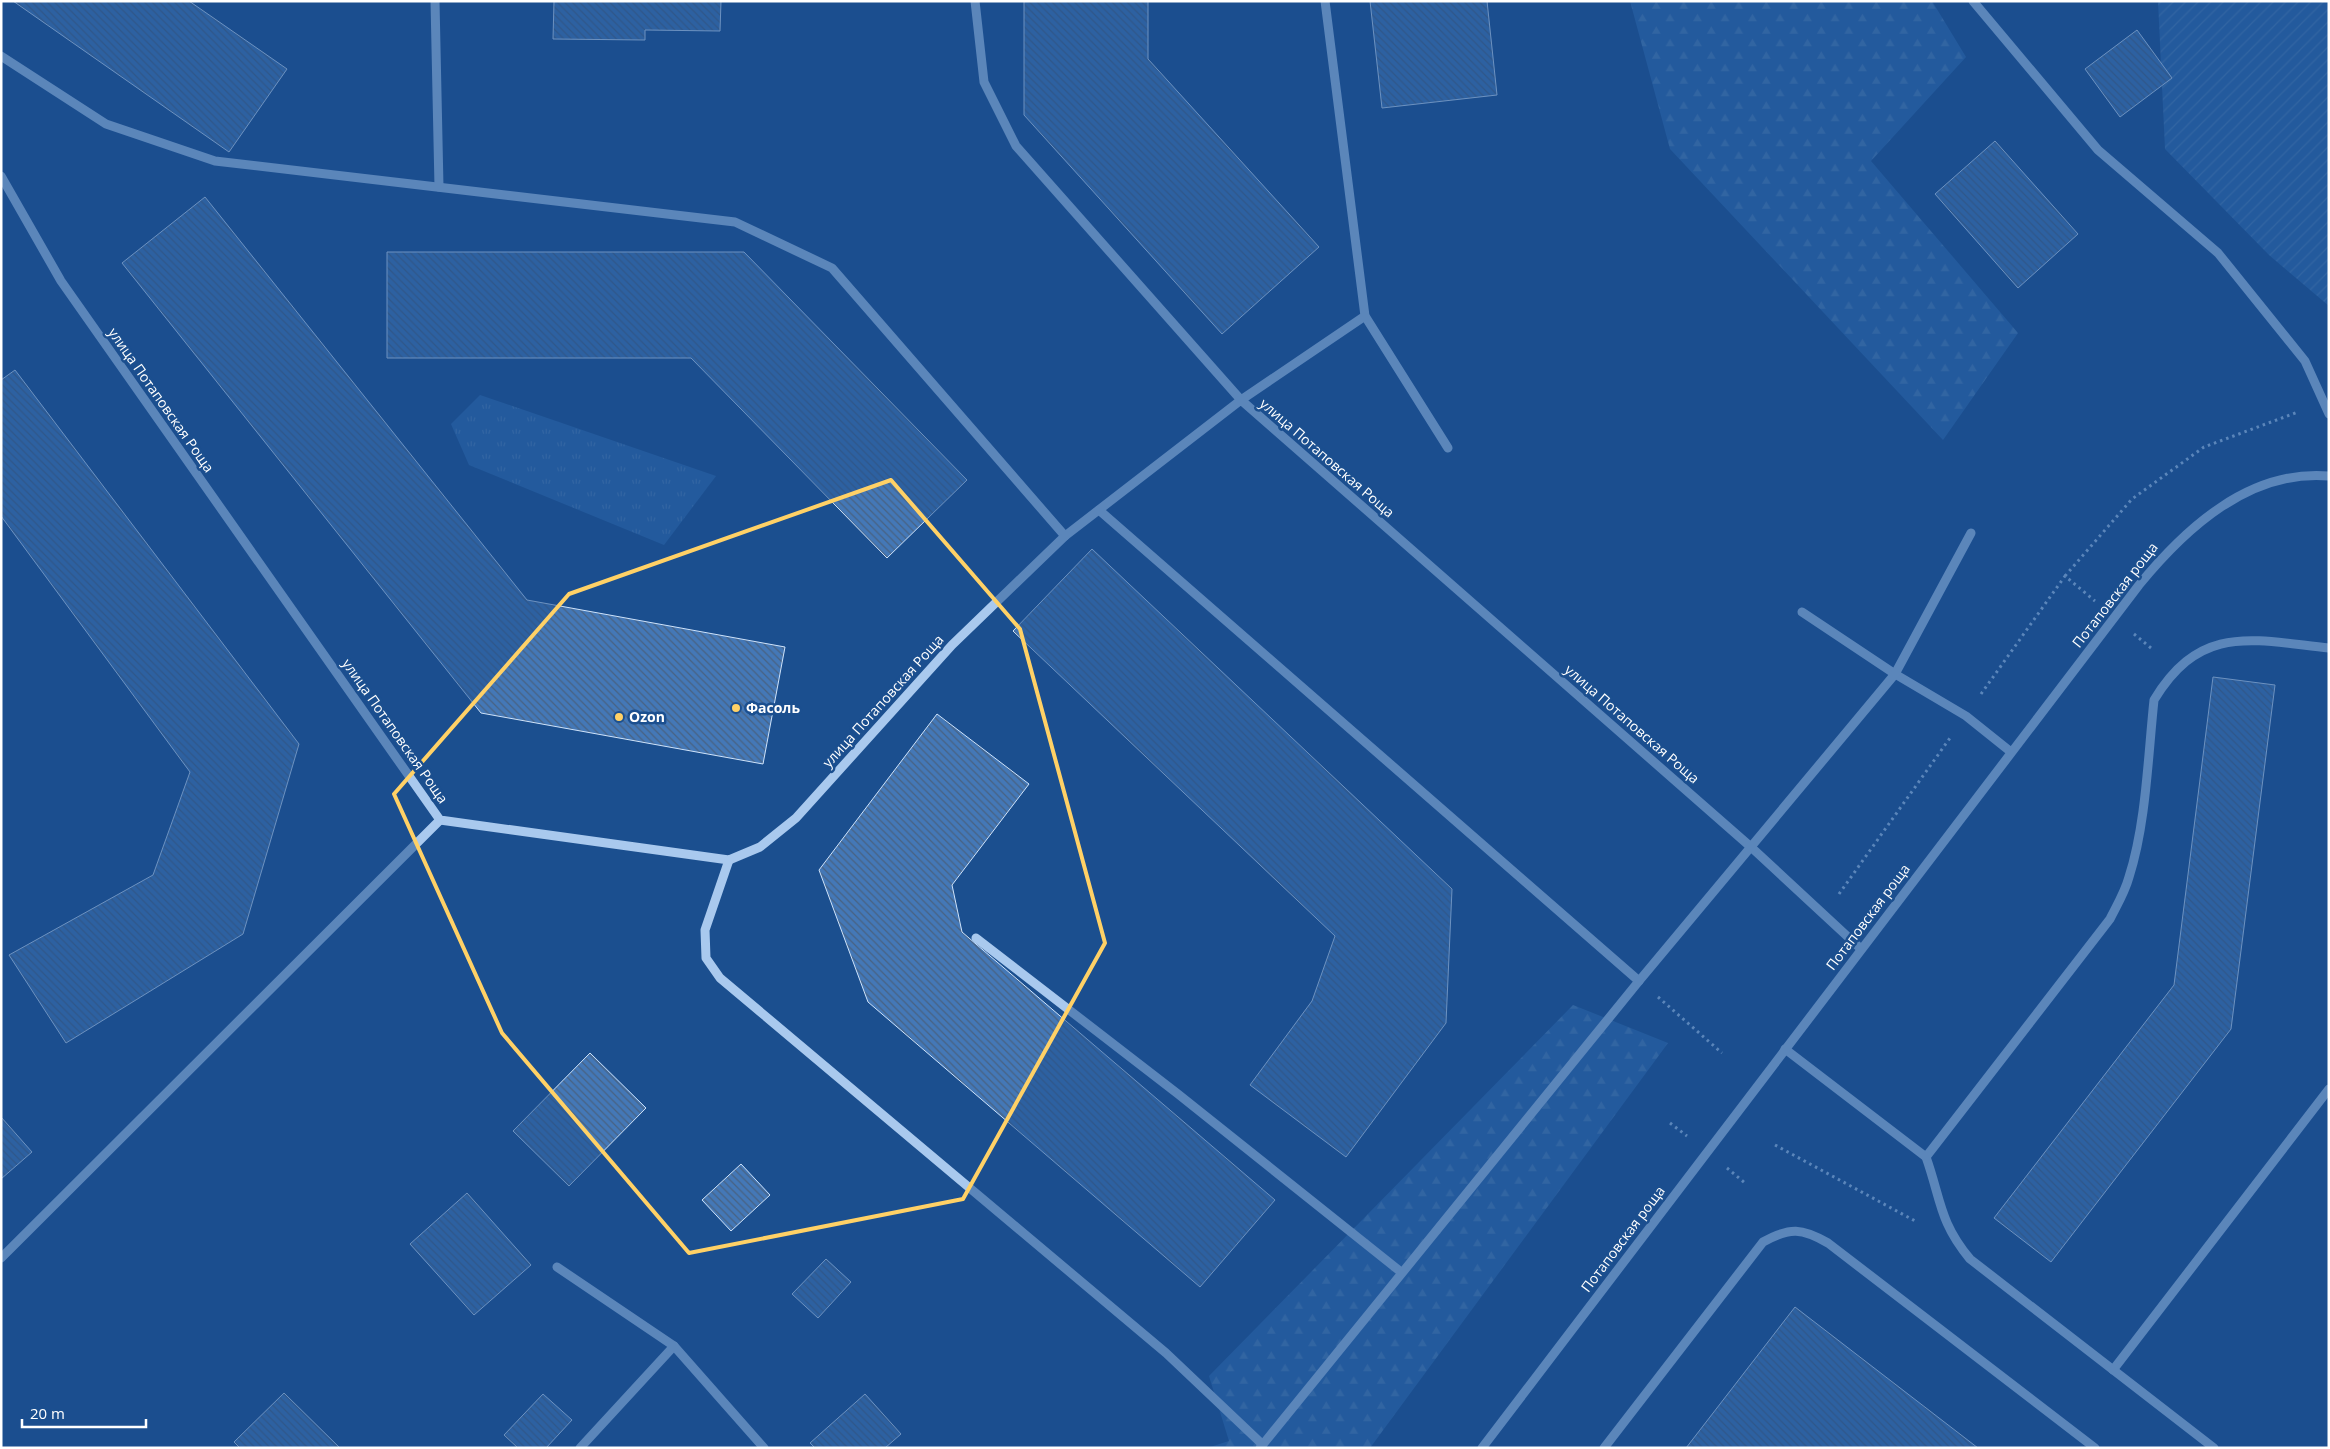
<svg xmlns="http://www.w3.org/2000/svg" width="2330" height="1449" font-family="'Open Sans',sans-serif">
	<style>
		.grass { fill: url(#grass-tufts) }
		.forest { fill: url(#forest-firs) }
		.garden { fill: url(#garden-furrows) }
		.building { fill: url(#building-back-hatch); stroke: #cfe3fa }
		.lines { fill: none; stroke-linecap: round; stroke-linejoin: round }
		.path { stroke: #a9c9ee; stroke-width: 3; stroke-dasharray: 2.5 4; stroke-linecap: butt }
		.minor { stroke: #a9c9ee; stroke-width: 9 }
		.marked { fill: none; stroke: #ffd166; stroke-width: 4; stroke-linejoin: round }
		.poi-dot { fill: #ffd166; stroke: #1b4f8f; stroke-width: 2 }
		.labels { text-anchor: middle; stroke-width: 5; stroke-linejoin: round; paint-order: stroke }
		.street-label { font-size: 14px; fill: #fff; stroke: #1b4f8f }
		.poi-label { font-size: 14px; font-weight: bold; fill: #fff; stroke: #1b4f8f; text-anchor: start }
	</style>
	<defs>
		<pattern id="grass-tufts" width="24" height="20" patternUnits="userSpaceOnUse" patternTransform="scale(1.25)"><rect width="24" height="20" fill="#2e69ad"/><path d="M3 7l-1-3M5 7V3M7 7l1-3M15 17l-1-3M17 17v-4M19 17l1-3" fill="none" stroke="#4d80b9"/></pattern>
		<pattern id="forest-firs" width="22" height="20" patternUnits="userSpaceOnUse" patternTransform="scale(1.25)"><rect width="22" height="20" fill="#2e69ad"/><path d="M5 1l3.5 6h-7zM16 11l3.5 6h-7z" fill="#4d80b9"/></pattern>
		<pattern id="garden-furrows" width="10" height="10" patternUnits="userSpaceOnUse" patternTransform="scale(1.25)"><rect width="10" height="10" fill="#2e69ad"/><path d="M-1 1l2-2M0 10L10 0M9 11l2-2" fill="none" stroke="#4d80b9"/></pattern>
		<pattern id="building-back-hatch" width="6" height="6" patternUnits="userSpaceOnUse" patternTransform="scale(1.25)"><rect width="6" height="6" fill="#4478b7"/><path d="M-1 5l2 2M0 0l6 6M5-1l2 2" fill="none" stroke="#486282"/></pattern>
	</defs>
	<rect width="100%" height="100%" fill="#1b4f8f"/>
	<path class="grass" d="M480 395 716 476 664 545 469 465 451 424Z"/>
	<g class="forest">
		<path d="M1630 1H1932L1966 57 1871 161 2018 333 1943 440 1670 149Z"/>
		<path d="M1573 1005 1668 1043 1370 1448H1207L1229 1441 1209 1376Z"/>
	</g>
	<path class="garden" d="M2158 1H2329V306L2269 255 2165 149Z"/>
	<g class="building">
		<path d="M13 1H189L287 69 229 152Z"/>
		<path d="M554 1H721L720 31 645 30V40L553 39Z"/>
		<path d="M1024 1H1148V59L1319 247 1222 334 1024 115Z"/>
		<path d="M1370 1H1487L1497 95 1382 108Z"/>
		<path d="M2137 30 2172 78 2120 117 2085 69Z"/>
		<path d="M1995 141 2078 234 2018 288 1935 194Z"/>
		<path d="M205 197 527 600 785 647 763 764 481 713 122 263Z"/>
		<path d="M387 252H744L967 480 887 558 691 358H387Z"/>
		<path d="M15 370 299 744 243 934 66 1043 9 955 153 875 190 772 1 516V380Z"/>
		<path d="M1092 549 1452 889 1446 1023 1346 1157 1250 1085 1312 1001 1335 936 1013 631Z"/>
		<path d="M2213 677 2275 685 2231 1029 2051 1262 1994 1218 2174 985Z"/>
		<path d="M937 714 1029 784 952 885 962 932 1275 1200 1200 1287 868 1002 819 870Z"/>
		<path d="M590 1053 646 1108 569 1186 513 1131Z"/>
		<path d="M1 1117 32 1152 1 1179Z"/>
		<path d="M741 1164 770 1195 731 1231 702 1200Z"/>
		<path d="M467 1193 531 1265 474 1315 410 1244Z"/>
		<path d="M826 1259 851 1282 818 1318 792 1294Z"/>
		<path d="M1795 1307 1978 1448H1686Z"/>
		<path d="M284 1393 340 1448H240L234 1442Z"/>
		<path d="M543 1394 572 1420 546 1448H518L504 1435Z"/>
		<path d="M865 1394 901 1434 885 1448H815L810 1443Z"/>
	</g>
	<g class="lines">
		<g class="path">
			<path d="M2065 576 2132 499 2204 447 2298 412"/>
			<path d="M2134 634 2151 648"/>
			<path d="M1981 694 2065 576 2095 601"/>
			<path d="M1839 894 1950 738"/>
			<path d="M1658 997 1722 1053"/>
			<path d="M1670 1123 1687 1136"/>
			<path d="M1775 1145 1917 1222"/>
			<path d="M1727 1168 1745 1183"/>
		</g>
		<g class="minor">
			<path d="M435 1 439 187"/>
			<path d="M975 1 984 82 1016 146 1241 400 1365 316"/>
			<path d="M1325 1 1365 316 1448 448"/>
			<path d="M1973 1 2098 150 2218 253 2305 361 2329 414"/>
			<path d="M1 56 106 124 215 161 735 222 832 268 1065 536"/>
			<path d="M1 176 61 281 440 820 729 860 760 847 796 818 952 645 1065 536 1241 400 1752 848 1861 949"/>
			<path d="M1099 510 1639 981"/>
			<path d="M1802 612 1895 674 1966 716 2011 752"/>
			<path d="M729 860 705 930 706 958 720 978 1166 1353 1262 1444"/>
			<path d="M976 938 1178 1094 1401 1272"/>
			<path d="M1785 1049 1926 1157C1941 1199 1939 1222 1970 1259L2214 1448"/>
			<path d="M1926 1157 2110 919C2117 905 2125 892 2129 877 2146 825 2148 756 2154 700 2201 623 2252 640 2329 648"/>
			<path d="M1 1258 440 820"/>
			<path d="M557 1267 674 1346 764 1448"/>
			<path d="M2113 1370 2329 1089"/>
			<path d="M580 1448 674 1346"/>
			<path d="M1260 1448 1639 981 1895 674 1971 533"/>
			<path d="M1482 1448 2139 585C2185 529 2249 469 2329 476"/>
			<path d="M1604 1448 1763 1242C1790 1227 1802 1228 1828 1243L2095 1448"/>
		</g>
	</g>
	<path d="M0 0H2330V1449H0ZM891 480 1020 629 1105 943 963 1199 689 1253 502 1033 394 794 569 594Z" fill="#1b4f8f" fill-opacity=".55" fill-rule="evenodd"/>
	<path class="marked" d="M891 480 1020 629 1105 943 963 1199 689 1253 502 1033 394 794 569 594Z"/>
	<g class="poi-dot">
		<circle cx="736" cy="708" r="5"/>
		<circle cx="619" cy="717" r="5"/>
	</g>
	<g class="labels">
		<g class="street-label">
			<text transform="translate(161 400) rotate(55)" y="5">улица Потаповская Роща</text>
			<text transform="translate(1327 458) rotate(41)" y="5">улица Потаповская Роща</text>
			<text transform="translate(2115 595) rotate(-52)" y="5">Потаповская роща</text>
			<text transform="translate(883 701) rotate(-48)" y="5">улица Потаповская Роща</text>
			<text transform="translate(1632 724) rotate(41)" y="5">улица Потаповская Роща</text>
			<text transform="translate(395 731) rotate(55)" y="5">улица Потаповская Роща</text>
			<text transform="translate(1868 917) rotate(-53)" y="5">Потаповская роща</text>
			<text transform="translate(1623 1239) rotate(-53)" y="5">Потаповская роща</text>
		</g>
		<g class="poi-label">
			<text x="746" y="713">Фасоль</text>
			<text x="629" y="722">Ozon</text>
		</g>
	</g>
	<rect width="2330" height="1449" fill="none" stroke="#ffffff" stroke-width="5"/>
	<path d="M22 1419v8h124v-8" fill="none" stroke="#ffffff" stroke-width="2.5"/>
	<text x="30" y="1419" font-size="15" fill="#ffffff" stroke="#1b4f8f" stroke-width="4" paint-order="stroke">20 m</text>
</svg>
